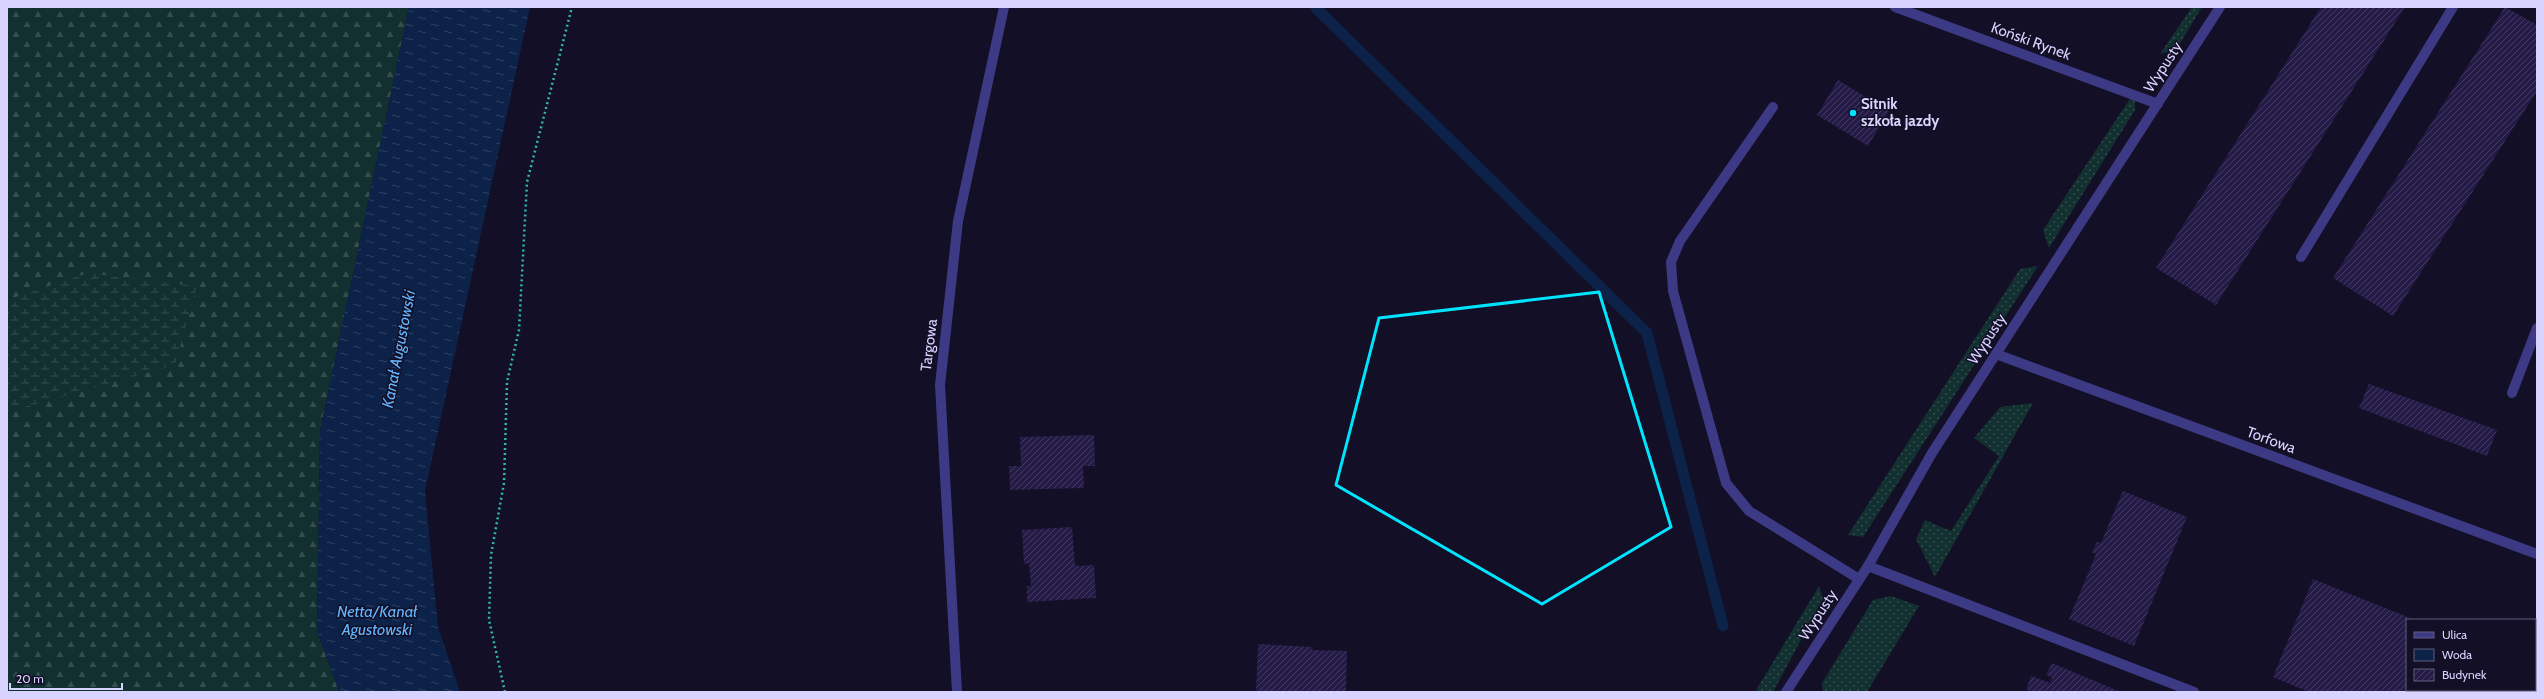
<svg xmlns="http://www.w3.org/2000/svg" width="2544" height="699" font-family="Cabin,sans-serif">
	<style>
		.grass { fill: url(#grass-dots) }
		.forest { fill: url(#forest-firs) }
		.wetland { fill: url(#wetland-marsh) }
		.water { fill: url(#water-ripples) }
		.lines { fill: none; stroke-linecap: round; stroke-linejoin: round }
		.stream { stroke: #0c2248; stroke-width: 11 }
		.building { fill: url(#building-hatch) }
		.path { stroke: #2fb8b0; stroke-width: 2.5; stroke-dasharray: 2 3; stroke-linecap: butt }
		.lane { stroke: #3d3a85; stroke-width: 10 }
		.street { stroke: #3d3a85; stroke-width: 10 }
		.marked { fill: none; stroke: #00e5ff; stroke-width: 3; stroke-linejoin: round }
		.poi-dot { fill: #00e5ff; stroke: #130f26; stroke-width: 1.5 }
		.labels { text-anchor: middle; stroke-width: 3; stroke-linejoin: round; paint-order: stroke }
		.street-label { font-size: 15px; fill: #d9d4ff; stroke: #130f26 }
		.poi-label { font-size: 15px; font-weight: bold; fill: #d9d4ff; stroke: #130f26; text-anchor: start }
		.water-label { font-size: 16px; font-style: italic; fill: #62b6ff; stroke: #130f26 }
	</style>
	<defs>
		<pattern id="grass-dots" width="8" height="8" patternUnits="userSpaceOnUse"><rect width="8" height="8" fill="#12302f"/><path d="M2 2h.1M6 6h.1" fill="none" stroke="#344d4e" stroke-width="1.8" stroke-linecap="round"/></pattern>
		<pattern id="forest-firs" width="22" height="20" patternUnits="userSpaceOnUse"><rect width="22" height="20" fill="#12302f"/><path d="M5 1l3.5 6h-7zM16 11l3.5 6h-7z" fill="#344d4e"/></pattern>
		<pattern id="wetland-marsh" width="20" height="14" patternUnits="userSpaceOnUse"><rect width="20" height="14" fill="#12302f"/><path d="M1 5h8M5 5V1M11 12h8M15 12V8" fill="none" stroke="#344d4e"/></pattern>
		<pattern id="water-ripples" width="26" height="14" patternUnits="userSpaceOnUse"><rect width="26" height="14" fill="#0c2248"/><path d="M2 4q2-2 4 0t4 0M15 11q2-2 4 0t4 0" fill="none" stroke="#2f4163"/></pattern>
		<pattern id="building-hatch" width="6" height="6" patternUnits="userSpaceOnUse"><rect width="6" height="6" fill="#241b47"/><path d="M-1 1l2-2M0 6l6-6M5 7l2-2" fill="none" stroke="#433b63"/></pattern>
	</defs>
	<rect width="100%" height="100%" fill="#130f26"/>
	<g class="grass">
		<path d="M2192 7H2202L2176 50 2160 54Z"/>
		<path d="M2135 91V110L2049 248 2043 230Z"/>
		<path d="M2038 266 1863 537 1848 535 2020 269Z"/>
		<path d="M2033 403 1935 577 1916 539 1925 520 1951 531 1999 456 1974 438 2000 407Z"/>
		<path d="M1819 586 1823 599 1773 692H1755Z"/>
		<path d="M1891 596 1919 606 1867 692H1823L1822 683 1873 600Z"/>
	</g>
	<path class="forest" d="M7 7H409L320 431 317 631 339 692H7Z"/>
	<path class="wetland" d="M88 273 197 286 175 365 7 412V300Z"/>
	<path class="water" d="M409 7H530L425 491 438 627 460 692H339L317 631 320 431Z"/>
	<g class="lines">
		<path class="stream" d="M1315 7 1647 333 1723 626"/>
	</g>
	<g class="building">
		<path d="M2321 7H2405L2216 305 2156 268Z"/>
		<path d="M2505 7 2537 25V91L2393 316 2333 278Z"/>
		<path d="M1838 80 1889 111 1868 146 1817 115Z"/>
		<path d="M2369 384 2497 430 2487 456 2359 408Z"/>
		<path d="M1094 435 1095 466H1083L1084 488 1010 490 1009 466H1021L1020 437Z"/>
		<path d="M2123 491 2187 517 2134 646 2069 619 2096 554 2092 552 2097 542 2101 543Z"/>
		<path d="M1072 527 1075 566 1094 565 1096 598 1027 602V586H1031L1029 563 1024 564 1022 530Z"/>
		<path d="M2313 579 2415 620H2407V690H2535V668L2537 669V692H2309L2273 677Z"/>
		<path d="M1258 644 1313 647 1312 650 1347 651 1346 692H1256Z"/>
		<path d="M2052 663 2121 692H2032L2026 689 2031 676 2050 683 2052 677 2046 675Z"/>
	</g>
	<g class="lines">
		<path class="path" d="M505 692 489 620 491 555 504 483 507 382 519 330 527 182 572 7"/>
		<g class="lane">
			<path d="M1773 107 1680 241 1671 262 1673 291 1726 483 1749 511 1859 579"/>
			<path d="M2301 257 2453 7"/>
			<path d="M2512 393 2537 328"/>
			<path d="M1868 566 2194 692"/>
		</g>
		<g class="street">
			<path d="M1895 7 2158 104"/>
			<path d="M1996 354 2537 554"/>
			<path d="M957 692 940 385 958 221 1004 7"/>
			<path d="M1786 692 1868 566 1932 453 2220 7"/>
		</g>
	</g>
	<path class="marked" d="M1599 292 1671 527 1542 604 1336 485 1379 318Z"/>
	<circle class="poi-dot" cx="1853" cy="113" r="4"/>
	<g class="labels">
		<g class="street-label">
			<text transform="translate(2031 41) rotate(20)" y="5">Koński Rynek</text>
			<text transform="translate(2163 67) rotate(-57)" y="5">Wypusty</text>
			<text transform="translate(1987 339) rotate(-57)" y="5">Wypusty</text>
			<text transform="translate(929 345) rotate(-83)" y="5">Targowa</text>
			<text transform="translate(2271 440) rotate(20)" y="5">Torfowa</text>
			<text transform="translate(1818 615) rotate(-57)" y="5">Wypusty</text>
		</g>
		<g class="poi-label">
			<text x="1861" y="109">Sitnik<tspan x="1861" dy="17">szkoła jazdy</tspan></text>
		</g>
		<g class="water-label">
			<text transform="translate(398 349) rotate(-79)" y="6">Kanał Augustowski</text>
			<text x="377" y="617">Netta/Kanał<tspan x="377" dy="18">Agustowski</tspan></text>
		</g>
	</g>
	<rect width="2544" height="699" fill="none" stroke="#d9d4ff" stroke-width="16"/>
	<rect x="2406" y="619" width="130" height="72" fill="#130f26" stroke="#625e7d"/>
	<rect x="2414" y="632" width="20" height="6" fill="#3d3a85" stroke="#625e7d"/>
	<text x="2442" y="639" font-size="12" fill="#d9d4ff">Ulica</text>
	<rect x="2414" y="649" width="20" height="12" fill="url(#water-ripples)" stroke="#625e7d"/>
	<text x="2442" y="659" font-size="12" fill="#d9d4ff">Woda</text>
	<rect x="2414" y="669" width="20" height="12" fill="url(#building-hatch)" stroke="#625e7d"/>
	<text x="2442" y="679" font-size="12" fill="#d9d4ff">Budynek</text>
	<path d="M10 683v6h112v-6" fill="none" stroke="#d9d4ff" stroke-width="2"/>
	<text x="16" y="683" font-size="12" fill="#d9d4ff" stroke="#130f26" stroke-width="3" paint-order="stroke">20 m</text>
</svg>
